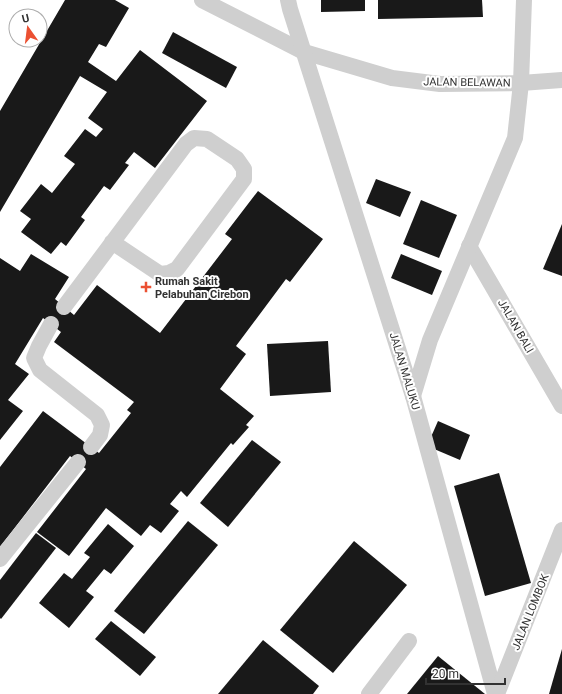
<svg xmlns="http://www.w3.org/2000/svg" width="562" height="694" font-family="Roboto,sans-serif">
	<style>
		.building { fill: #191919 }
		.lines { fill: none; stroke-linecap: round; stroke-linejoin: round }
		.service { stroke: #cfcfcf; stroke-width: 16 }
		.poi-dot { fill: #eb5032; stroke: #fff; stroke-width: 1.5 }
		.labels { text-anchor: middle; stroke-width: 4; stroke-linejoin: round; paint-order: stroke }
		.street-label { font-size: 11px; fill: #323232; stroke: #fff }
		.poi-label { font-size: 11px; font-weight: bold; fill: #323232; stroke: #fff; text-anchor: start }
	</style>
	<rect width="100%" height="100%" fill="#fff"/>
	<g class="building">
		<path d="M65 0H115L129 8 106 47 99 44 88 62 116 81 140 50 207 101 155 168 134 152 125 163 129 165 110 190 104 186 81 217 85 220 66 246 61 242 51 254 21 232 31 219 20 211 41 184 52 193 75 164 64 156 85 129 96 137 103 129 88 118 107 92 80 76 0 212V111Z"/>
		<path d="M321 0H365V11L321 12Z"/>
		<path d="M378 0H482L483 17 378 19Z"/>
		<path d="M173 32 237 67 226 88 162 53Z"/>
		<path d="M376 179 411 192 400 217 366 203Z"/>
		<path d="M258 191 323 239 290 282 286 279 236 346 246 354 220 389 254 416 246 425 249 427 233 445 231 443 187 497 181 491 170 504 179 511 161 533 150 525 141 536 106 508 69 556 37 532 86 469 70 456 0 547V467L43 411 99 453 131 413 127 410 134 402 54 342 61 332 43 318 15 364 29 374 8 400 23 411 0 440V258L20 271 31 254 69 277 55 299 74 315 97 285 160 333 232 239 225 234Z"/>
		<path d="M421 200 457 215 439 258 403 244Z"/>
		<path d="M562 224V276L543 269Z"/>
		<path d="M401 254 442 271 432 295 391 278Z"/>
		<path d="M328 341 331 392 270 396 267 344Z"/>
		<path d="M438 421 470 435 460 460 427 446Z"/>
		<path d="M252 440 281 462 228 527 200 503Z"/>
		<path d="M499 473 531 583 485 596 454 486Z"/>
		<path d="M188 521 218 545 144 634 114 611Z"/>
		<path d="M108 524 134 546 111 574 104 569 86 591 94 597 69 628 39 603 64 573 72 579 90 557 84 553Z"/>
		<path d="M36 533 56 548 1 619 0 618V580Z"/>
		<path d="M354 541 407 585 333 673 280 630Z"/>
		<path d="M111 621 156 657 140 676 95 639Z"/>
		<path d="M263 640 319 686 313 694H218Z"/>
		<path d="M562 649V694H549Z"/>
		<path d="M438 656 485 694H407Z"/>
	</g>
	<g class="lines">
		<g class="service">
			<path d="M202 0 304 52 392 78 440 84 521 83 562 80"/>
			<path d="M288 0 290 9 413 396 495 694"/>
			<path d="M469 246 562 406"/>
			<path d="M64 307 186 144 194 138 207 139 237 159 244 169V179L177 269 169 273 160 274 112 242"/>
			<path d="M51 324 39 346 34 358 40 370 97 415 102 425 100 435 91 447"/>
			<path d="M413 396 430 340 515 138 521 83 524 0"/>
			<path d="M0 559 78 462"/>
			<path d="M369 694 409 641"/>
			<path d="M497 694 562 530"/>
		</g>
	</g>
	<path class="poi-dot" d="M144 281h4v4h4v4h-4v4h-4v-4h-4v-4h4z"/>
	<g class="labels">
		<g class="street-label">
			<text transform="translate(467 82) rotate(1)" y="4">JALAN BELAWAN</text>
			<text transform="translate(516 326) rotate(60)" y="4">JALAN BALI</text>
			<text transform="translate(405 371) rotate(73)" y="4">JALAN MALUKU</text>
			<text transform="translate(530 612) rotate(-68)" y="4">JALAN LOMBOK</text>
		</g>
		<g class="poi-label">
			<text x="155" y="285">Rumah Sakit<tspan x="155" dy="13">Pelabuhan Cirebon</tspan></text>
		</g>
	</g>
	<g transform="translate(28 28) rotate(346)"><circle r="19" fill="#ffffff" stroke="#adadad"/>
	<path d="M0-3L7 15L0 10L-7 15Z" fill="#eb5032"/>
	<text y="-6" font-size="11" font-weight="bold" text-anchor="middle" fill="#323232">U</text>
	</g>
	<path d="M426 678v6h79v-6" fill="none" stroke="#323232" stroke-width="2"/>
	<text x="432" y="678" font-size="12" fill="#323232" stroke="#ffffff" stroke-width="3" paint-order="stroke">20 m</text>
</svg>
